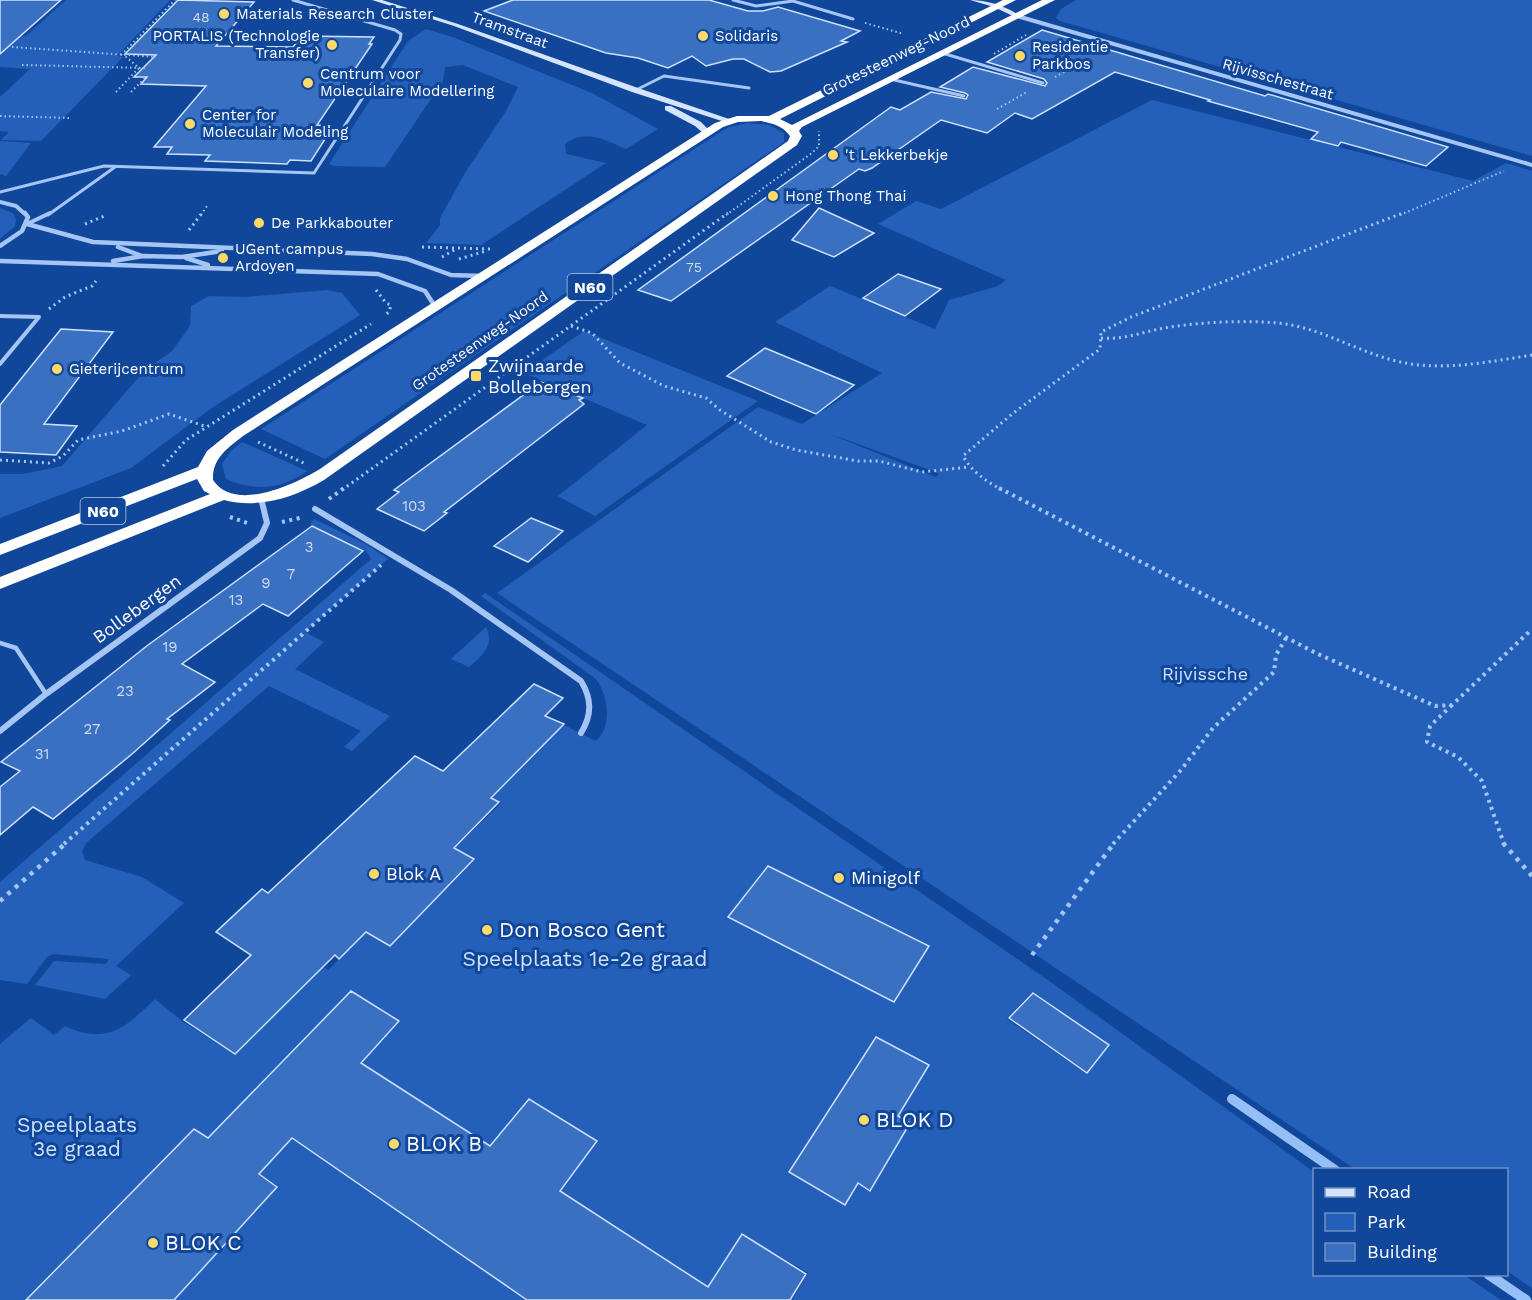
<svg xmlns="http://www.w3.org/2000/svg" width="1532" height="1300" font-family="'Work Sans',sans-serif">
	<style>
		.green { fill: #2460b9; fill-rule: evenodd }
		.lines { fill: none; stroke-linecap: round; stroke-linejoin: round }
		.stream { stroke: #96bff7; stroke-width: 10 }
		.building { fill: #3a70c2; stroke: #cde1fe; stroke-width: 1.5 }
		.path-far3 { stroke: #a5c5f4; stroke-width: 2; stroke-dasharray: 1.5 3; stroke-linecap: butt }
		.path-far2 { stroke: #a5c5f4; stroke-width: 3; stroke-dasharray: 2 4; stroke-linecap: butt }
		.path-far1 { stroke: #a5c5f4; stroke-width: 4; stroke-dasharray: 3 4.5; stroke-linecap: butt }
		.path { stroke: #a5c5f4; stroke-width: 4.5; stroke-dasharray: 4 6; stroke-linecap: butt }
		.lane-far2 { stroke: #a5c5f4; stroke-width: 3 }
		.lane-far1 { stroke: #a5c5f4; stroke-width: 4 }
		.lane { stroke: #a5c5f4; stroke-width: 4.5 }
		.street-far2 { stroke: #a5c5f4; stroke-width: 4 }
		.street-far1 { stroke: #a5c5f4; stroke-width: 4.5 }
		.street { stroke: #a5c5f4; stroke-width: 6 }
		.secondary { fill: #d5e4fd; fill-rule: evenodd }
		.highway { fill: #fff; fill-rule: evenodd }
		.poi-dot { fill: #ffda68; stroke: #11479a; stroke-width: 2 }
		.labels { text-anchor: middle; stroke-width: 6; stroke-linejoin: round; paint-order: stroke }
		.far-number-label { font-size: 14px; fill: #cedbf0 }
		.far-poi-label { font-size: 15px; fill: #fff; stroke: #11479a; text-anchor: start }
		.far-street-label { font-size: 15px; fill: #fff; stroke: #11479a }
		.number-label { font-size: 15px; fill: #cedbf0 }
		.shield { fill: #11479a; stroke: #b8c8e1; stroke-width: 1.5 }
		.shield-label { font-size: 16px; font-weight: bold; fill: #fff }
		.poi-label { font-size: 18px; fill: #fff; stroke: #11479a; text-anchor: start }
		.street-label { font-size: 18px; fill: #fff; stroke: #11479a }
		.park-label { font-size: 18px; fill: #cde1fe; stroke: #11479a }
		.near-poi-label { font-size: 21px; fill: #fff; stroke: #11479a; text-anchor: start }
		.near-park-label { font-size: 21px; fill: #cde1fe; stroke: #11479a }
	</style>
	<rect width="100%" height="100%" fill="#11479a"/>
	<g class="green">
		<path d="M66 0H170L117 56 123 57 41 141 1 140 9 132 0 131V97L30 69 0 67V54L20 36H26Z"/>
		<path d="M1076 0H1532V156L1060 21 1056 18 1061 9Z"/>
		<path d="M426 29 455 38 592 93 658 129 626 149C605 140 586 128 565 144L566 154 606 163 481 245 426 243 440 225V218L465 173 506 111 518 87 463 65 445 67 443 81 385 167 334 166 329 164 408 41Z"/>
		<path d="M1152 100 1473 181 1506 163 1532 171V1288L1507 1271 1506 1170 1355 1169 497 593 758 407 802 424 882 373 775 322 830 286 935 329 949 300 998 286 1006 280 878 224 916 201 941 209ZM827 433 933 471 939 474 936 477Z"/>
		<path d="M748 123 769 125 784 133V142L325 459 261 429 719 133 729 127Z"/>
		<path d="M0 141 31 143 6 176 0 174Z"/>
		<path d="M0 208 13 213 16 219 15 226 0 239Z"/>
		<path d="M328 290 342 293 360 315 213 407 131 468 0 518V474H23L62 466 145 370 172 351 190 326 191 306 209 296 244 297Z"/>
		<path d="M584 331 758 401 595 516 558 496 647 425 524 373Z"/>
		<path d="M242 442 307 471C282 489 255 492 226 479L222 464 231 451Z"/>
		<path d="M314 519 366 544 388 559 305 632 324 642 295 669 390 716 352 751 344 747 361 731 269 686 86 843 82 851 85 860 142 877 184 903 116 966 131 975 105 999 35 985 54 961 106 964 109 959 53 954 47 957 27 984 0 980V882L371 559 366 551 310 524Z"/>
		<path d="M485 593 1045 978 1314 1172V1274L1464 1275 1501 1300H792L808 1273 742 1234 708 1287 547 1182 552 1176 566 1183 598 1141 529 1098 496 1139 503 1154 361 1063 400 1021 351 990 233 1112 283 1147 292 1139 526 1300H175L277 1186 194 1128 25 1300H0V1044L31 1018 54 1035 65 1026C107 1046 126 1027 155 999L182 1021 235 1055 323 967 328 970 366 933 390 947 475 859 455 848 501 803 492 798 564 725 596 741C613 725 608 696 596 679L481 596ZM768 866 929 945 894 1001 729 917ZM1032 992 1110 1045 1087 1074 1007 1019ZM876 1037 929 1065 898 1116 909 1123 860 1184H858L845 1205 789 1172Z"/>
		<path d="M486 627C495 645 482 656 469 667L451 659Z"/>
	</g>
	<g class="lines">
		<g class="stream">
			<path d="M1232 1099 1335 1170"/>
			<path d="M1488 1274 1526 1300"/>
		</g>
	</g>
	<g class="building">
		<path d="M0 0H61L0 54Z"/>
		<path d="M178 0 254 2 216 46 293 47 302 36 374 37 369 44H372L317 125 331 126 326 133H329L311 161 290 160 287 164 205 161 210 155 167 154 172 147H154L206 86 141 84 147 77H134L156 55 125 54Z"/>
		<path d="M513 0H709L748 11H763L778 7 860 31 841 41 847 42 781 71 770 72 744 59H733L706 66 692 56 668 68 638 58 606 53 484 11Z"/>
		<path d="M1042 30 1265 96 1268 94 1448 147 1426 166 1341 142 1338 146 1311 139 1318 132 1208 101 1210 100 1115 72 1032 119 1015 113 987 133 941 120 872 168 865 171 859 169 671 301 638 290 891 107 900 110 931 92 966 99 968 95 965 93 940 87 973 67 1045 86 1047 83 1044 79 987 62Z"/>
		<path d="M819 208 874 233 834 257 792 240Z"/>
		<path d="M898 274 941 289 905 316 863 298Z"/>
		<path d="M61 329 113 332 44 424 77 426 56 455 0 452V405Z"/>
		<path d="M765 348 854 385 816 414 727 376Z"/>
		<path d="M541 382 583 398 579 400 584 404 444 512 447 513 424 531 377 509 399 492 394 490Z"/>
		<path d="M531 518 563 531 528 562 494 546Z"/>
		<path d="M312 526 363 551 288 616 263 604 182 664 215 682 167 719 170 720 132 754 53 819 33 807 0 835V787L20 771 1 762 148 645Z"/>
		<path d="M534 684 563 698 545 716 564 724 491 798 499 802 454 848 474 859 390 946 366 932 339 959 335 955 235 1054 184 1020 251 955 216 932 262 889 268 893 415 756 443 771Z"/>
		<path d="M768 866 929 946 894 1002 728 917Z"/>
		<path d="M351 991 399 1021 361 1063 490 1146 529 1099 597 1141 560 1191 708 1287 742 1234 806 1274 790 1300H527L292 1138 259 1174 277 1187 174 1300H26L194 1129 208 1138Z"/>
		<path d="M1033 993 1109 1045 1087 1073 1009 1018Z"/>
		<path d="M876 1037 929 1065 898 1116 910 1123 870 1191 858 1183 845 1205 789 1172Z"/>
	</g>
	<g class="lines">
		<g class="path-far3">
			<path d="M865 23 904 34"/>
			<path d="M12 47 156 57"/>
			<path d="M994 54 1026 35"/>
			<path d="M121 55 175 0"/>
			<path d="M22 65 146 68"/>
			<path d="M1055 77 1080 63"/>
			<path d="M116 92 139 68 125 56"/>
			<path d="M131 92 146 77"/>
			<path d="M997 109 1027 92"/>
			<path d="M0 116 69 118"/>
			<path d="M201 215 207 206"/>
			<path d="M726 215 812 153 819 146V131"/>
			<path d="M1400 215 1504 171"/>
		</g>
		<g class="path-far2">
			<path d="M85 224 107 215"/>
			<path d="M189 230 202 213"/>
			<path d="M422 247 490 249"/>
			<path d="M442 257 456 249"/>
			<path d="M459 259 486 251"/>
			<path d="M376 290 386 303 391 305 389 312 385 315"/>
			<path d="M49 309 65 297 92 286 96 281"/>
			<path d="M571 326 592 333 620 363 664 386 706 398 720 410 771 442 796 450 858 461H879L922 472 969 467"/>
			<path d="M1101 338C1123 340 1143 332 1164 328 1201 322 1241 320 1278 323 1320 327 1355 351 1396 361 1441 372 1487 362 1532 355"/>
			<path d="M258 442 306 464"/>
			<path d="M0 460 49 463 63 456 78 440 122 431 169 414 207 427"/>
			<path d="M163 466 186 440 371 324"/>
			<path d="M342 490 728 213"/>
			<path d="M1002 490C986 481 972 472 963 456L1012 414 1100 349 1101 332 1131 317 1403 213"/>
		</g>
		<g class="path-far1">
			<path d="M999 488 1318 654 1435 706 1452 705 1532 629"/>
			<path d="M329 499 344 488"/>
			<path d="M230 517 250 524"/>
			<path d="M282 522 304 517"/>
			<path d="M1452 705 1430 726 1427 742 1458 757 1482 781 1504 844"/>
			<path d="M64 844 381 565"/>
			<path d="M1113 844 1181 770 1213 728 1274 672 1276 655 1286 638"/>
		</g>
		<g class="path">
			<path d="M1503 843 1532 876"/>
			<path d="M0 901 66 843"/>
			<path d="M1032 955 1114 843"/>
		</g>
		<g class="lane-far2">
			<path d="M733 0 756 6 793 1 853 19"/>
			<path d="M942 53 1043 83"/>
			<path d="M890 79 964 96"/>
			<path d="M636 90 664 76 749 88"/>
			<path d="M0 192 104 166 314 173 400 40 401 34 395 30 293 0"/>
			<path d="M48 215 115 167"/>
		</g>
		<g class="lane-far1">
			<path d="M27 224 50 213"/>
			<path d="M0 316 39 317 0 364"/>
		</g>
		<path class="lane" d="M0 643 16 648 46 694"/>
		<g class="street-far2">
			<path d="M1017 16 1532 165"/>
			<path d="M0 202 16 206 26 215"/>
		</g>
		<g class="street-far1">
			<path d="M27 224 93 242 372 254 407 259 451 275 482 276"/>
			<path d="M0 246 22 231 28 217 25 213"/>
			<path d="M118 247 142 256"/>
			<path d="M186 258 208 265"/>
			<path d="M0 261 378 274 425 291 436 308"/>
			<path d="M113 261 143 256 182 257 222 251"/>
		</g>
		<g class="street">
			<path d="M315 509 451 590 581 681C592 699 592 715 581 733"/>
			<path d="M0 731 46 694 260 538 267 523 261 498"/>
		</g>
		<g class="secondary">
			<path d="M372 0H382L458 24 638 88 735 121 728 123 632 92 454 26Z"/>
			<path d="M970 0C987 0 1006 6 1020 16L1015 17 994 7Z"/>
			<path d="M665 106H671L701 122 711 132 704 134 695 126 665 110Z"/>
		</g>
		<path class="highway" d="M1003 0H1016L780 119 792 125 1042 0H1055L802 127 799 131 802 136 797 145 324 480C293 498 259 509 224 500L0 589V577L210 494 204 491 197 479 0 555V544L198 467 207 451 233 430 715 123 737 116H769ZM761 121C773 124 782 125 790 136L788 141 320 469C295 484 235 513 213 480 212 458 228 448 243 436L723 127 738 122Z"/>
	</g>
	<g class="poi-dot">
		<circle cx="224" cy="14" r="6"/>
		<circle cx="703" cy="36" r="6"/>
		<circle cx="332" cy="45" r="6"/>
		<circle cx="1020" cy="56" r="6"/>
		<circle cx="308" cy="83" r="6"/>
		<circle cx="190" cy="124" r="6"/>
		<circle cx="833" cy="155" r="6"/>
		<circle cx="773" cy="196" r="6"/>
		<circle cx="259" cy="223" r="6"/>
		<circle cx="223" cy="258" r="6"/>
		<circle cx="57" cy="369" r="6"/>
		<rect x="470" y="370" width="12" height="12" rx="3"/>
		<circle cx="374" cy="874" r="6"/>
		<circle cx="839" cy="878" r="6"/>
		<circle cx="487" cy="930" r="6"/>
		<circle cx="864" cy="1120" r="6"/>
		<circle cx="394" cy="1144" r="6"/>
		<circle cx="153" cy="1243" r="6"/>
	</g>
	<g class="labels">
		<g class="far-number-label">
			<text x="201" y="22">48</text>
			<text x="694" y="272">75</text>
		</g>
		<g class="far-poi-label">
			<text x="236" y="19">Materials Research Cluster</text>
			<text x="320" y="41" text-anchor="end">PORTALIS (Technologie<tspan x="320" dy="17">Transfer)</tspan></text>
			<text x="715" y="41">Solidaris</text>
			<text x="1032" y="52">Residentie<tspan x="1032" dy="17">Parkbos</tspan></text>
			<text x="320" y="79">Centrum voor<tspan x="320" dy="17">Moleculaire Modellering</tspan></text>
			<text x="202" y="120">Center for<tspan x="202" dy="17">Moleculair Modeling</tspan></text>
			<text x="845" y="160">'t Lekkerbekje</text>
			<text x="785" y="201">Hong Thong Thai</text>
			<text x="271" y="228">De Parkkabouter</text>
			<text x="235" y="254">UGent campus<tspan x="235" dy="17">Ardoyen</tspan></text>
			<text x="69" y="374">Gieterijcentrum</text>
		</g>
		<g class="far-street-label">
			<text transform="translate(510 30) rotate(20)" y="5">Tramstraat</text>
			<text transform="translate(896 56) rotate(-26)" y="5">Grotesteenweg-Noord</text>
			<text transform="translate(1278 79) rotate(16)" y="5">Rijvisschestraat</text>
			<text transform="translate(480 341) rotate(-35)" y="5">Grotesteenweg-Noord</text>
		</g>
		<g class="number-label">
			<text x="414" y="511">103</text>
			<text x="309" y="552">3</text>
			<text x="291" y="579">7</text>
			<text x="266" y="588">9</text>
			<text x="236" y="605">13</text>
			<text x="170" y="652">19</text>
			<text x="125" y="696">23</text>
			<text x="92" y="734">27</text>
			<text x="42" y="759">31</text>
		</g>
		<g class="shield">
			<rect x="567.5" y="274" width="45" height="26" rx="4.5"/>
			<rect x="80.5" y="498" width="45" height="26" rx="4.5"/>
		</g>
		<g class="shield-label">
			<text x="590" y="293">N60</text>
			<text x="103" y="517">N60</text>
		</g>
		<g class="poi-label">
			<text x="488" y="372">Zwijnaarde<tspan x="488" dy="21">Bollebergen</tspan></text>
			<text x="386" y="880">Blok A</text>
			<text x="851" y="884">Minigolf</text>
		</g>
		<g class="street-label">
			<text transform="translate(137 609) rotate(-36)" y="6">Bollebergen</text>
		</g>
		<g class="park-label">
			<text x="1205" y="680">Rijvissche</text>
		</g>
		<g class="near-poi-label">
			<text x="499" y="937">Don Bosco Gent</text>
			<text x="876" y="1127">BLOK D</text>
			<text x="406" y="1151">BLOK B</text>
			<text x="165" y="1250">BLOK C</text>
		</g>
		<g class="near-park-label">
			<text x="585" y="966">Speelplaats 1e-2e graad</text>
			<text x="77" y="1132">Speelplaats<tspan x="77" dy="24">3e graad</tspan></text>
		</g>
	</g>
	<rect x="1313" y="1168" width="195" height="108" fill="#11479a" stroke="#7091c2" stroke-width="1.5"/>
	<rect x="1325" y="1188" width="30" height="9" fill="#d5e4fd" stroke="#7091c2" stroke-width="1.5"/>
	<text x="1367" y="1198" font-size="18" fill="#ffffff">Road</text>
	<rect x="1325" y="1213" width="30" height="18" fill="#2460b9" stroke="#7091c2" stroke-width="1.5"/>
	<text x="1367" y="1228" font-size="18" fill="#ffffff">Park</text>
	<rect x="1325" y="1243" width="30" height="18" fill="#3a70c2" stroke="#7091c2" stroke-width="1.5"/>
	<text x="1367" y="1258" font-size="18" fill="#ffffff">Building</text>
</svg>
